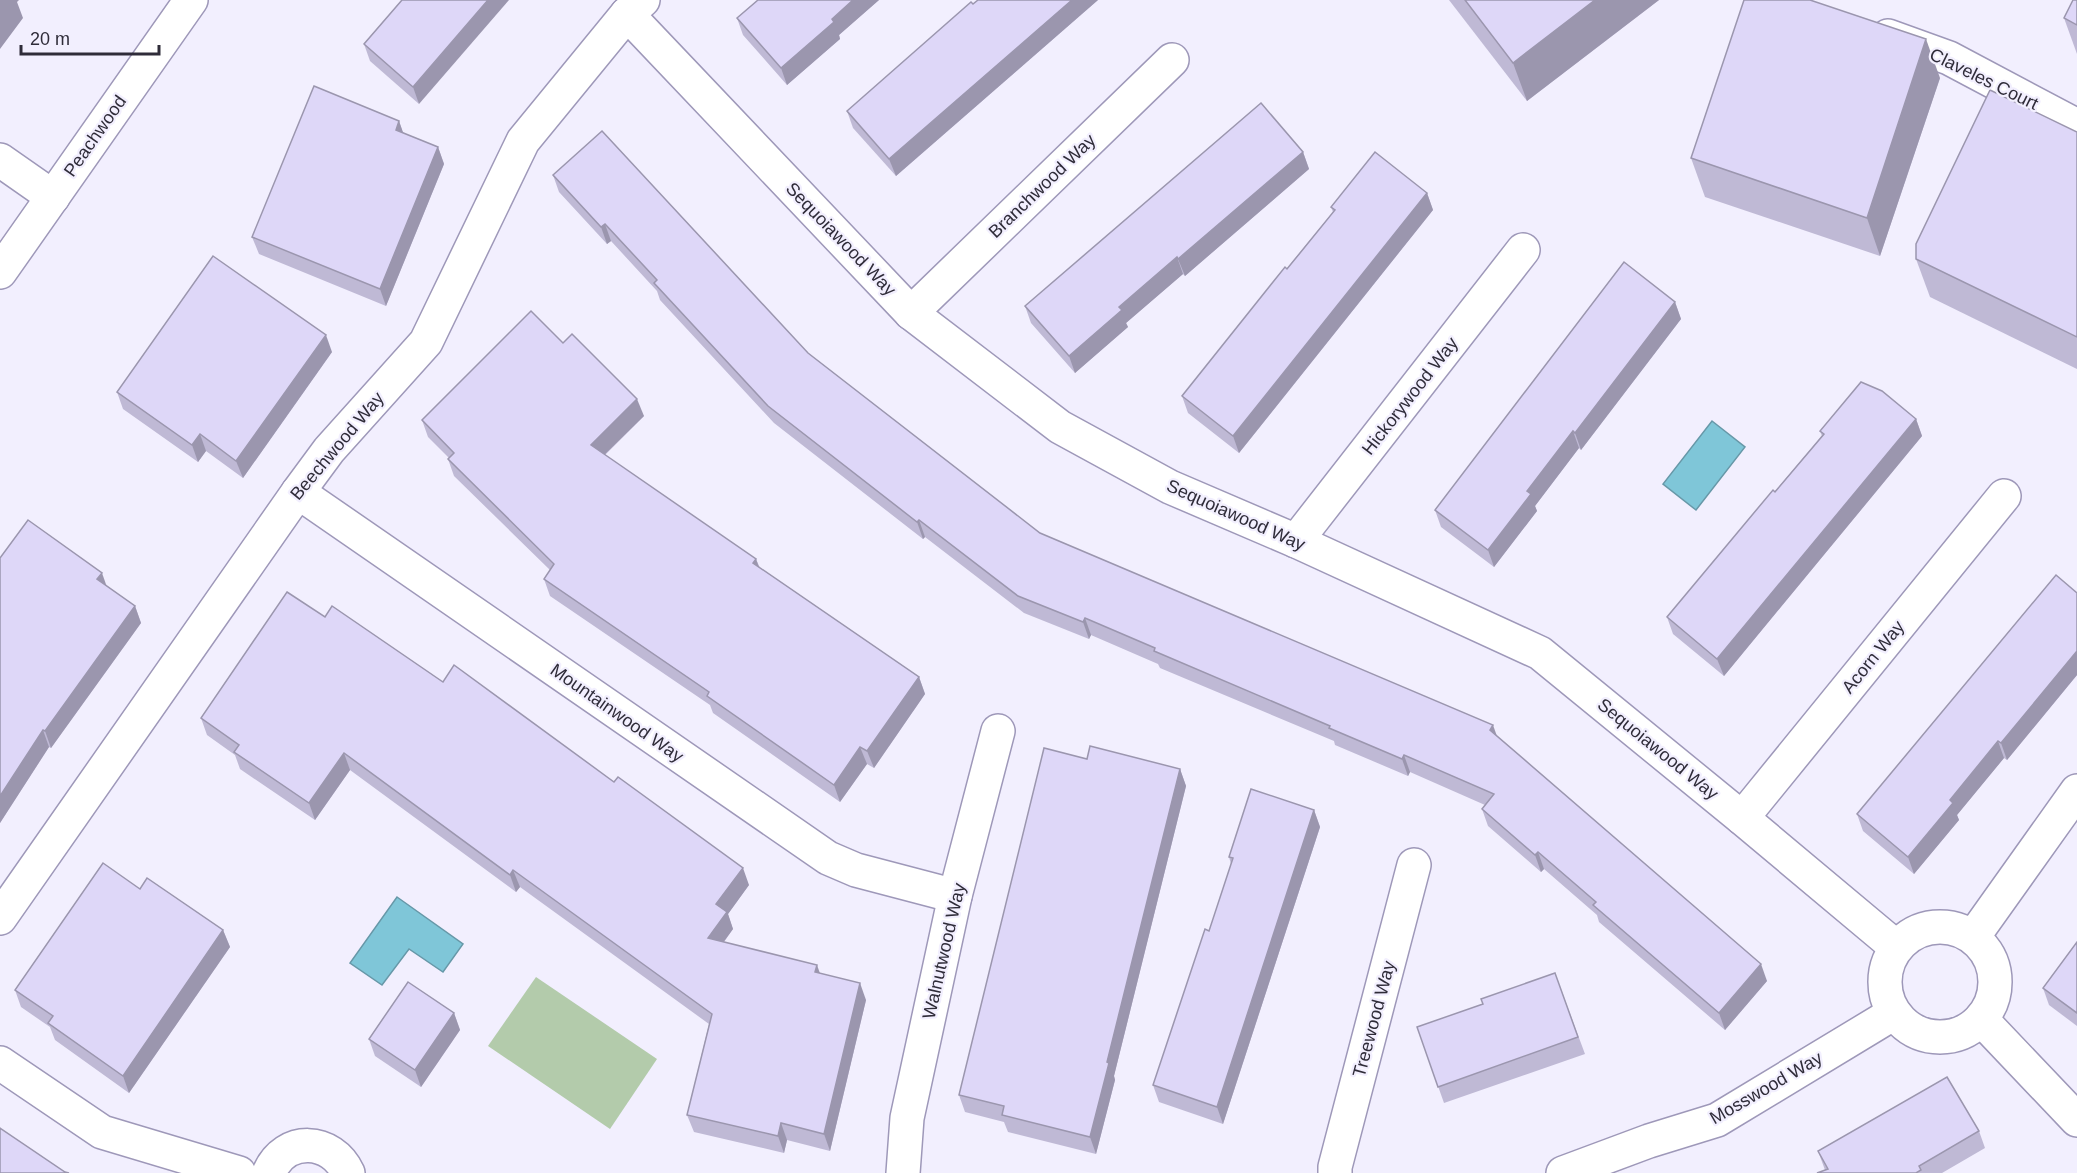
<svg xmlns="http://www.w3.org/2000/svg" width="2077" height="1173" font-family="Helvetica,sans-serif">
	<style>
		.green { fill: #b3cbab }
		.water { fill: #7fc6d8; stroke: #6798a8; stroke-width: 1.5 }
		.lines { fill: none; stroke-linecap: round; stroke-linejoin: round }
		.minor-casing { stroke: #9e98b9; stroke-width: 36 }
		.minor { stroke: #fff; stroke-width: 33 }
		.wall { fill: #bfb9d5 }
		.shaded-wall { fill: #9b96ae }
		.building { fill: #ded7f8; stroke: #9b96ae; stroke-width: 1.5 }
		.labels { text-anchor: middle; stroke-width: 4.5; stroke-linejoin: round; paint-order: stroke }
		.street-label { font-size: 18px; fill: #2f2c39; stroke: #f2effe }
	</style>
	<rect width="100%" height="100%" fill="#f2effe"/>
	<path class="green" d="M536 977 657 1059 610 1129 488 1046Z"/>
	<g class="water">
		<path d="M1712 421 1745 447 1696 510 1663 484Z"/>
		<path d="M397 897 463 944 443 972 409 949 382 985 350 963Z"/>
	</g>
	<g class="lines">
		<g class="minor-casing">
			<g id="minor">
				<path d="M627 14 911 313 1060 427 1170 487 1296 541 1540 653 1742 818 1896 947"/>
				<path d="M1888 36 1949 58 2077 126"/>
				<path d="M0 160 53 197"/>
				<path d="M0 272 191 0"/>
				<path d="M911 313 1172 60"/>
				<path d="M298 492 828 858 856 870 955 896"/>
				<path d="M1296 541 1523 250"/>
				<path d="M1742 818 2004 496"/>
				<path d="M0 918 298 492 329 450 426 342 523 141 627 14 643 0"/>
				<circle cx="1940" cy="982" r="55"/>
				<path d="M1973 937 2077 791"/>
				<path d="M1981 1019 2077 1120"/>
				<path d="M0 1063 102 1132 239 1173"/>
				<path d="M269 1173C285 1135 332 1138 348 1173"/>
				<path d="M903 1173 907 1118 955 896 998 731"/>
				<path d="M1335 1173V1167L1414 865"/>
				<path d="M1563 1173 1649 1141 1717 1120 1894 1013"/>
			</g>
		</g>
		<use href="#minor" class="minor"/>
	</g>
	<g class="wall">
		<path d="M402 0 419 104 370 61 364 44Z"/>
		<path d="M758 0H879L839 35 840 39 787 85 743 35 737 18Z"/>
		<path d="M978 0H1098L896 176 853 128 847 111Z"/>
		<path d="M1449 0H1659L1527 101Z"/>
		<path d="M2077 0V54L2064 18Z"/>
		<path d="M1940 78 1880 256 1705 197 1691 158Z"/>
		<path d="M399 121 403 133 438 147 444 164 386 306 259 254 252 237Z"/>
		<path d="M2077 132V369L1930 297 1916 259Z"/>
		<path d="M1303 152 1309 169 1185 276 1183 274 1126 323 1128 327 1075 373 1031 323 1025 306Z"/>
		<path d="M553 175 808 353 1040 533 1496 735 1767 981 1725 1030 1599 922 1597 915 1544 869 1541 872 1488 826 1482 809 1485 805 1410 772 1408 776 1335 745 1334 741 1160 668 1158 664 1091 635 1089 639 1024 613 925 537 923 539 774 423 660 300 657 291 611 241 607 244 559 192Z"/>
		<path d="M1427 193 1433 210 1239 453 1188 413 1182 396 1333 212 1331 207Z"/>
		<path d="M1675 302 1681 319 1581 450 1579 448 1535 506 1537 511 1494 567 1441 527 1435 510Z"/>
		<path d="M563 343 644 416 605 455 756 559 760 568 919 677 925 694 874 768 867 764 840 802 713 713 710 705 550 596 544 579 550 570 454 476 448 459 449 458 428 437 422 420Z"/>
		<path d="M332 352 243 478 206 451 198 462 123 409 117 392Z"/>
		<path d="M1916 419 1922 436 1724 676 1673 634 1667 617 1822 436 1820 431Z"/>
		<path d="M0 558 107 586 135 606 141 623 51 748 49 747 0 823Z"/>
		<path d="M2077 593V675L2007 760 2004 758 1957 815 1959 820 1914 874 1863 831 1857 814Z"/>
		<path d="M325 617 443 682 749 885 728 914 733 929 724 942 820 974 866 1000 830 1151 787 1140 784 1153 694 1132 687 1115 709 1024 520 887 516 892 350 770 315 820 240 769 235 755 207 735 201 718Z"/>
		<path d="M1087 759 1180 769 1186 786 1114 1076 1115 1080 1096 1154 1008 1132 1004 1122 965 1112 959 1095Z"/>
		<path d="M1314 810 1320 827 1223 1124 1159 1102 1153 1085 1209 931 1231 864 1229 857Z"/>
		<path d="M140 889 223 930 230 947 129 1093 55 1040 50 1027 21 1007 15 990Z"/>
		<path d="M2077 942V1026L2049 1005 2043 988Z"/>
		<path d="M1555 973 1585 1054 1444 1103 1417 1027 1483 1004Z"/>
		<path d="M454 1013 460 1030 421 1087 375 1056 369 1039Z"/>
		<path d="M1979 1131 1985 1148 1942 1173H1817L1825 1170 1818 1151Z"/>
	</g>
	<g class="shaded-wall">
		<path d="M0 0H19L17 2 23 18 0 49Z"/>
		<path d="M488 0H509L419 104 413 87Z"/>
		<path d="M853 0H879L839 35 840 39 787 85 781 68 832 19Z"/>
		<path d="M1072 0H1098L896 176 889 159Z"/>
		<path d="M1595 0H1659L1527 101 1513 63Z"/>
		<path d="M1926 39 1940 78 1880 256 1867 218Z"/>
		<path d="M399 121 405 138 396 130Z"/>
		<path d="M438 147 444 164 386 306 380 289Z"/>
		<path d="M1303 152 1309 169 1185 276 1178 259Z"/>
		<path d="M1427 193 1433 210 1239 453 1233 436Z"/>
		<path d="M605 224 611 241 607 244 601 227Z"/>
		<path d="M1177 257 1183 274 1126 323 1128 327 1075 373 1069 356 1119 307Z"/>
		<path d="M1675 302 1681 319 1581 450 1575 433Z"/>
		<path d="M326 335 332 352 243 478 236 461Z"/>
		<path d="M637 399 644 416 597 462 591 445Z"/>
		<path d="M1916 419 1922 436 1724 676 1717 659Z"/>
		<path d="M1573 431 1579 448 1535 506 1537 511 1494 567 1488 550 1527 491Z"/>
		<path d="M200 434 206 451 198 462 192 445Z"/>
		<path d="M919 520 925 537 923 539 917 522Z"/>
		<path d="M756 559 762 576 753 563Z"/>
		<path d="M102 573 108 590 97 579Z"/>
		<path d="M135 606 141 623 51 748 45 731Z"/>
		<path d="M1085 618 1091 635 1089 639 1083 622Z"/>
		<path d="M2077 651V675L2007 760 2001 743Z"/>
		<path d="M919 677 925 694 874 768 867 751Z"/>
		<path d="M1493 725 1499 742 1490 730Z"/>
		<path d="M43 730 49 747 0 823V796Z"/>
		<path d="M1998 741 2004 758 1957 815 1959 820 1914 874 1908 857 1950 800Z"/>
		<path d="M860 747 867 764 840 802 834 785Z"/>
		<path d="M344 753 350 770 315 820 309 803Z"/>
		<path d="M1404 755 1410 772 1408 776 1402 759Z"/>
		<path d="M1180 769 1186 786 1114 1076 1115 1080 1096 1154 1090 1137 1107 1062Z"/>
		<path d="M1314 810 1320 827 1223 1124 1217 1107Z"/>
		<path d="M1538 852 1544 869 1541 872 1535 855Z"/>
		<path d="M743 868 749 885 728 914 733 929 714 955 708 938 716 904Z"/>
		<path d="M513 870 520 887 516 892 510 875Z"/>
		<path d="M223 930 230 947 129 1093 123 1076Z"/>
		<path d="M1761 964 1767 981 1725 1030 1719 1013Z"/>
		<path d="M817 965 823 982 815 972Z"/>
		<path d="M860 983 866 1000 830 1151 824 1134Z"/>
		<path d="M454 1013 460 1030 421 1087 415 1070Z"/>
		<path d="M781 1123 787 1140 784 1153 778 1136Z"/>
	</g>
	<g class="building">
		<path d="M402 0H488L413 87 364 44Z"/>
		<path d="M758 0H853L832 19 834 22 781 68 737 18Z"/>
		<path d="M978 0H1072L889 159 847 111 971 2 973 4Z"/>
		<path d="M1465 0H1595L1513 63Z"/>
		<path d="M1744 0H1810L1926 39 1867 218 1691 158Z"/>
		<path d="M2073 0H2077V25L2064 18Z"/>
		<path d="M314 86 399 121 396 130 438 147 380 289 252 237Z"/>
		<path d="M1990 90 2077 132V337L1916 259V244Z"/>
		<path d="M1261 103 1303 152 1178 259 1177 257 1119 307 1122 310 1069 356 1025 306Z"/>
		<path d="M602 131 808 353 1040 533 1493 725 1490 730 1761 964 1719 1013 1593 905 1596 902 1538 852 1535 855 1482 809 1494 794 1404 755 1402 759 1329 728 1330 726 1154 651 1155 648 1085 618 1083 622 1018 596 919 520 917 522 768 406 654 283 657 280 605 224 601 227 553 175Z"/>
		<path d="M1375 152 1427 193 1233 436 1182 396 1285 267 1287 269 1335 210 1331 207Z"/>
		<path d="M213 256 326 335 236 461 200 434 192 445 117 392Z"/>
		<path d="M1624 262 1675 302 1575 433 1573 431 1527 491 1531 494 1488 550 1435 510Z"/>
		<path d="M531 311 563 343 572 334 637 399 591 445 756 559 753 563 919 677 867 751 860 747 834 785 707 696 709 692 544 579 554 564 448 459 454 453 422 420Z"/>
		<path d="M1861 382 1882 391 1916 419 1717 659 1667 617 1773 490 1775 492 1824 434 1820 431Z"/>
		<path d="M28 520 102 573 97 579 135 606 45 731 43 730 0 796V558Z"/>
		<path d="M2056 575 2077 593V651L2001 743 1998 741 1950 800 1953 803 1908 857 1857 814Z"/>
		<path d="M287 592 325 617 332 606 443 682 454 665 614 782 618 777 743 868 716 904 727 912 708 938 817 965 815 972 860 983 824 1134 781 1123 778 1136 687 1115 712 1014 513 870 510 875 344 753 309 803 234 752 239 745 201 718Z"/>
		<path d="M1090 746 1180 769 1107 1062 1109 1063 1090 1137 1002 1115 1004 1106 959 1095 1044 748 1087 759Z"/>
		<path d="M1251 789 1314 810 1217 1107 1153 1085 1205 929 1209 931 1233 858 1229 857Z"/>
		<path d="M103 863 140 889 147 878 223 930 123 1076 48 1023 53 1016 15 990Z"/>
		<path d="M2077 942V1013L2043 988Z"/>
		<path d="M1555 973 1578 1037 1438 1087 1417 1027 1483 1004 1481 999Z"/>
		<path d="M408 982 454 1013 415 1070 369 1039Z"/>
		<path d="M1947 1077 1979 1131 1919 1166 1921 1170 1916 1173H1817L1828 1169 1818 1151Z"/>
		<path d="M0 1128 65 1172 69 1173H0Z"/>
	</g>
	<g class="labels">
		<g class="street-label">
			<text transform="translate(1984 79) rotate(26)" y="6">Claveles Court</text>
			<text transform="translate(95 136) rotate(-55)" y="6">Peachwood</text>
			<text transform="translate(1042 186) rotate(-44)" y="6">Branchwood Way</text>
			<text transform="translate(841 239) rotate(46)" y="6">Sequoiawood Way</text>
			<text transform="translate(1410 396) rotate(-52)" y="6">Hickorywood Way</text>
			<text transform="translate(337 446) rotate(-50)" y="6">Beechwood Way</text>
			<text transform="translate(1236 515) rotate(24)" y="6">Sequoiawood Way</text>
			<text transform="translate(1873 657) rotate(-51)" y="6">Acorn Way</text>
			<text transform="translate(617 713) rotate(35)" y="6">Mountainwood Way</text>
			<text transform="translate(1658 749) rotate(39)" y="6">Sequoiawood Way</text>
			<text transform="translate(944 951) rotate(-77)" y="6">Walnutwood Way</text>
			<text transform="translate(1374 1019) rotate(-75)" y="6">Treewood Way</text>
			<text transform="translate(1766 1088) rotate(-30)" y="6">Mosswood Way</text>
		</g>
	</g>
	<path d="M21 45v9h138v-9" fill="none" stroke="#2f2c39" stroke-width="3"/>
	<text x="30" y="45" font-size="18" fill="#2f2c39" stroke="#f2effe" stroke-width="4.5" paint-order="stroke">20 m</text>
</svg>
